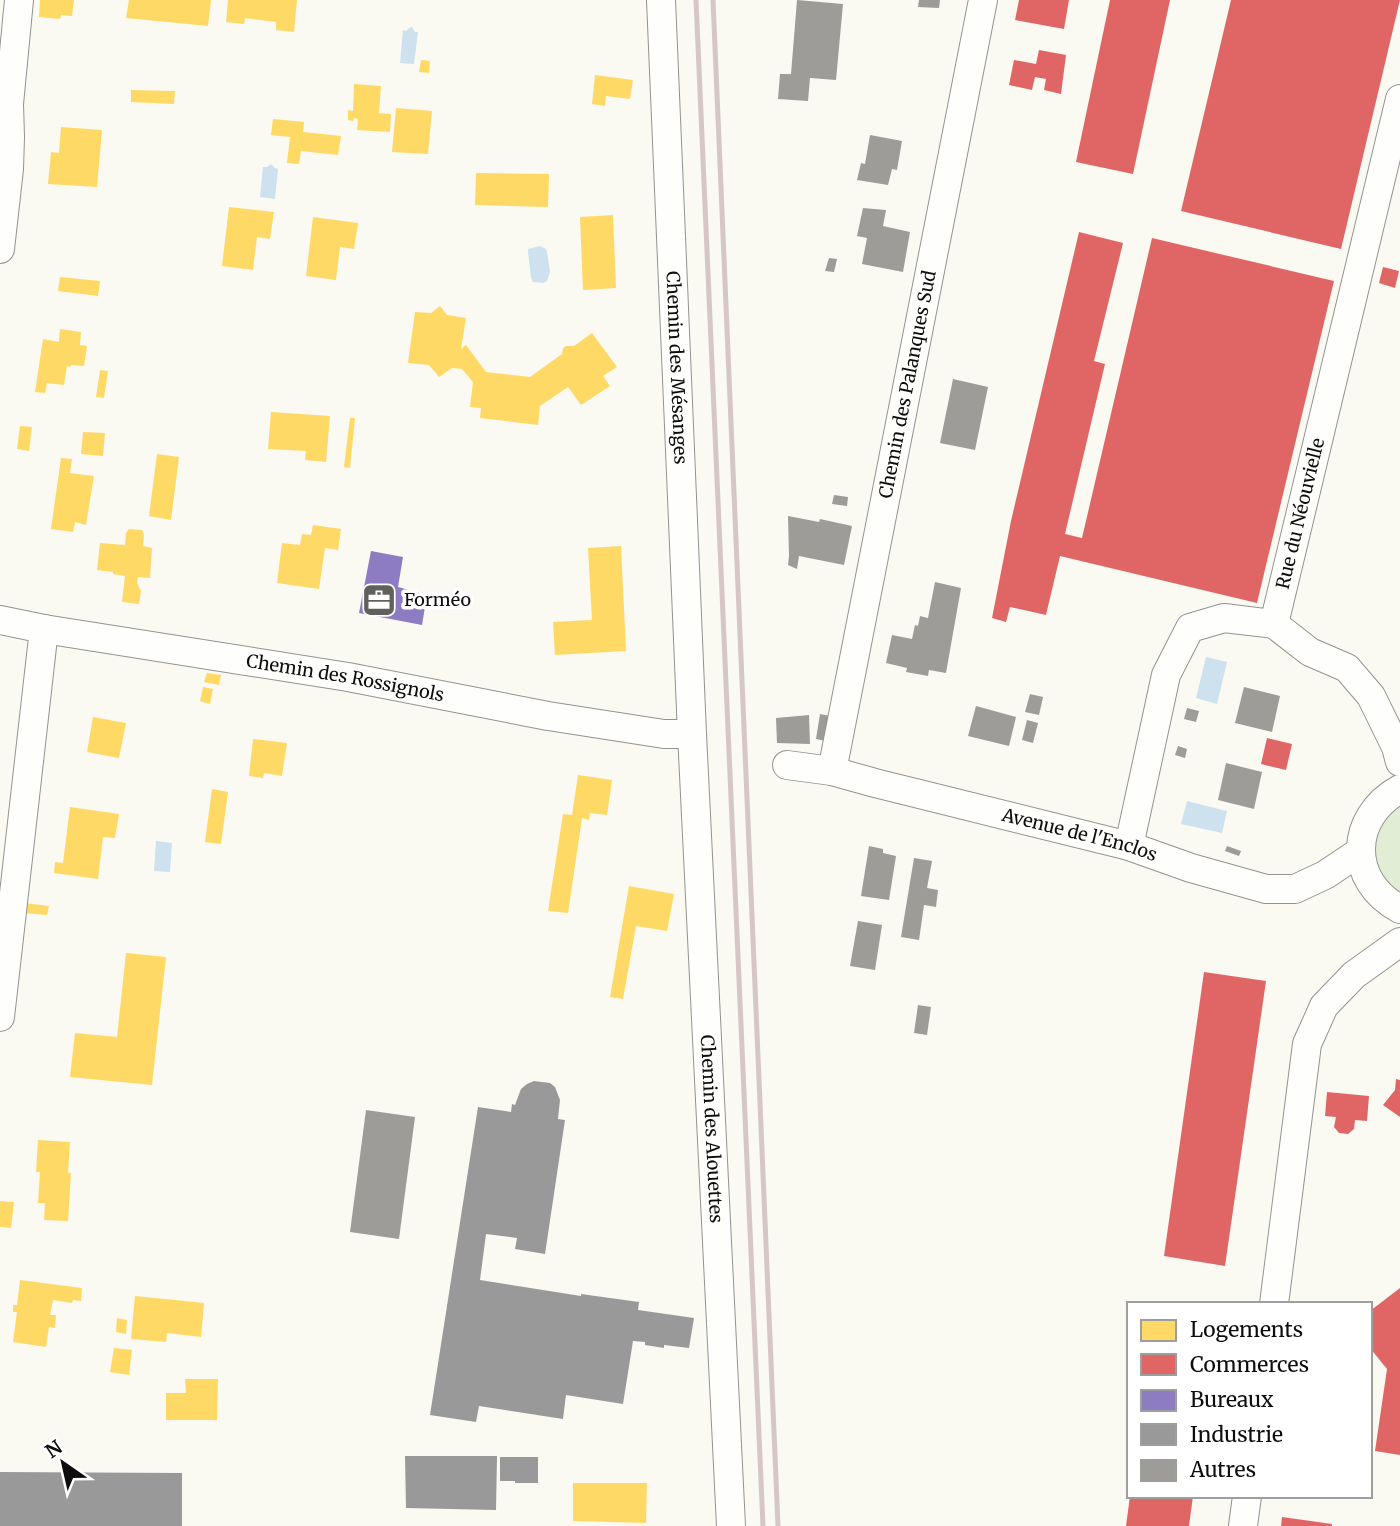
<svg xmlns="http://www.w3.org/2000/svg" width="1400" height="1526" font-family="Merriweather,serif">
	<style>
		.green { fill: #e2edd5 }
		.water { fill: #cde1ef }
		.homes { fill: #ffd966 }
		.shops { fill: #e06666 }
		.offices { fill: #8e7cc3 }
		.industry { fill: #999 }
		.building { fill: #9d9c98 }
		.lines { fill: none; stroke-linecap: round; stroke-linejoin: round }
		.street-casing { stroke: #949390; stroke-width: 30 }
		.street { stroke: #fefefd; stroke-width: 28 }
		.rail { stroke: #d5c7c6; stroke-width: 5 }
		.labels { text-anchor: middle; stroke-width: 7; stroke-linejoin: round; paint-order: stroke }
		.street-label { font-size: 18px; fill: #0d0d0d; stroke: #fff }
		.poi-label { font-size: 18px; fill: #0d0d0d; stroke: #fff; text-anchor: start }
	</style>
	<rect width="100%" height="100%" fill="#faf9f2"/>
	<path class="green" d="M1400 801V898L1372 861 1376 825Z"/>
	<g class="water">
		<path d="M412 27 415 32H418L414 64 400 63 403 30 406 31 409 28Z"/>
		<path d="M271 164 275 168 278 169 275 199 260 197 263 167H267Z"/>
		<path d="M540 246 546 249 547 252 550 272 547 281 543 283 533 282 531 278 528 252V249Z"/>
		<path d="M1206 657 1227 662 1217 704 1196 698Z"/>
		<path d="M1187 801 1227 811 1222 833 1181 824Z"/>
		<path d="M156 841 172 843 170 872 154 871Z"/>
	</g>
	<g class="homes">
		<path d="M40 0H74L72 16 61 15 60 19 39 17Z"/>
		<path d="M129 0H211L208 26 126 18Z"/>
		<path d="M228 0H297L294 32 276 30V22L245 18 244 24 226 22Z"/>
		<path d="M421 60 430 61 429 73 419 72Z"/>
		<path d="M595 75 633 80 630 99 606 96 605 106 592 104Z"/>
		<path d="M354 84 381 86 379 113 391 114 390 132 357 130 358 119 354 118 353 121 348 120V110L353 111Z"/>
		<path d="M131 90 175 91 174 104 131 102Z"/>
		<path d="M396 108 432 111 428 154 392 152Z"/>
		<path d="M273 119 304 122 303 132 341 136 338 155 301 151 299 164 287 163 290 137 271 135Z"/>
		<path d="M61 127 102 130 97 187 48 184 51 152 59 153Z"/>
		<path d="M476 173 549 174 548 207 475 205Z"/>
		<path d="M229 207 274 212 270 239 257 237 253 270 222 266Z"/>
		<path d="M613 215 616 288 583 290 580 217Z"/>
		<path d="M313 217 358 223 354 249 340 247 336 280 306 276Z"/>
		<path d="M60 277 100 281 98 296 58 291Z"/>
		<path d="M440 306 447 315 466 318 461 349 466 345 486 372 530 377 562 354 563 348 566 346H574L592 333 617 367 603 376 610 386 581 405 568 387 540 406 538 425 480 418 481 408 470 407 473 382 462 369 452 368 439 377 429 365 408 363 415 312 431 313Z"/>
		<path d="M60 329 81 332 80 345 87 346 84 366 71 365 70 367 67 366 64 385 47 383 45 393 35 392 43 339 59 342Z"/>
		<path d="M100 370 108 371 104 398 96 397Z"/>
		<path d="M271 412 330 416 326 462 305 460 306 451 268 449Z"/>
		<path d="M350 418H355L350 468 344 467Z"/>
		<path d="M20 426 32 427 29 451 17 449Z"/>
		<path d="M83 432 105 433 103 456 81 454Z"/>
		<path d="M157 454 179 457 171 520 149 516Z"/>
		<path d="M61 458 72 459 70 473 94 476 86 525 75 522 73 532 51 529Z"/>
		<path d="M313 525 341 529 338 550 325 548 319 589 277 583 282 543 300 545 302 534 311 535Z"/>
		<path d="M129 529 142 530 144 535 143 546 152 548 150 578 138 577 137 583 141 591 139 604 122 602 125 576 113 574V572L97 570 100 543 125 545 126 533Z"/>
		<path d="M621 546 626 651 555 655 553 622 592 620 588 548Z"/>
		<path d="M207 673 221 675 219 685 204 682Z"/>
		<path d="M203 687 213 689 210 704 200 701Z"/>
		<path d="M93 717 126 723 119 758 87 752Z"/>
		<path d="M253 739 287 743 282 776 264 773 263 778 249 776Z"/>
		<path d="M578 775 612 780 607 815 590 813 589 820 582 818 568 913 548 911 563 814 572 815Z"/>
		<path d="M212 789 228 792 221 844 205 842Z"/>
		<path d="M70 807 119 814 115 838 103 837 98 879 54 873 55 862 63 863Z"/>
		<path d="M629 886 674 894 667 931 636 926 623 999 610 997Z"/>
		<path d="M24 903 49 906 47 915 23 913Z"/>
		<path d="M126 953 166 957 152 1085 70 1077 75 1033 117 1037Z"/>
		<path d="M38 1140 70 1142 68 1173H71L68 1221 44 1220 45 1203H38L40 1172H36Z"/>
		<path d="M0 1201 14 1202 11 1228 0 1227Z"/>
		<path d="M20 1280 82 1288 81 1301 73 1300 72 1303 53 1300 50 1315H56L55 1328 49 1327 46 1347 13 1342 17 1312H13V1305H17Z"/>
		<path d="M135 1296 204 1303 201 1337 167 1333 166 1342 131 1339Z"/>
		<path d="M117 1318 127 1320 126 1334 116 1332Z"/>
		<path d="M114 1348 132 1350 129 1375 110 1372Z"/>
		<path d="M185 1379H218L217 1420H166V1393H186Z"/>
		<path d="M573 1483H647L646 1523 573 1521Z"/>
	</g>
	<g class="shops">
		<path d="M1019 0H1069L1064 29 1015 20Z"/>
		<path d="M1110 0H1170L1133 174 1076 162Z"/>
		<path d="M1231 0H1400L1341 249 1181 211Z"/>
		<path d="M1039 50 1066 55 1061 94 1044 90 1046 79 1035 77 1032 90 1009 85 1014 60 1036 64Z"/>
		<path d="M1079 232 1123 243 1094 361 1105 364 1065 534 1082 538 1152 238 1334 281 1257 603 1060 556 1046 615 1010 607 1006 622 992 618 1011 521Z"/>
		<path d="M1383 267 1399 271 1395 288 1379 283Z"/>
		<path d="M1267 738 1292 744 1286 770 1261 764Z"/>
		<path d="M1204 972 1266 981 1225 1266 1164 1256Z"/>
		<path d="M1396 1079 1400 1080V1117L1383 1105 1395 1090Z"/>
		<path d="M1327 1092 1369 1096 1367 1121 1355 1120 1354 1129 1348 1134 1339 1133 1334 1127 1336 1117 1325 1116Z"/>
		<path d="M1400 1288V1455L1375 1451 1387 1369 1370 1348V1311Z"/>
		<path d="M1130 1496H1193L1189 1526H1126Z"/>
		<path d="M1282 1517 1332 1524V1526H1281Z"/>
	</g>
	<path class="offices" d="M371 551 403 557 398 587 427 595 422 625 359 613Z"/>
	<g class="industry">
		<path d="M534 1081 550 1083 555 1087 560 1100 558 1119 565 1120 545 1254 515 1249 517 1238 486 1234 480 1280 581 1296V1294L639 1302 638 1310 694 1318 689 1348 664 1345V1348L645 1345V1342L633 1341 623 1404 566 1395 563 1419 479 1406 476 1422 430 1415 478 1107 511 1112 512 1104 515 1105 521 1089 527 1084Z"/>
		<path d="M405 1456H497L496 1510 406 1508Z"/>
		<path d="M500 1457H538V1483H515V1481H500Z"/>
		<path d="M0 1472 182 1473V1526H0Z"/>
	</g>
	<g class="building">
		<path d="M797 0 843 4 836 80 810 78 808 101 778 99 780 74H791Z"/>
		<path d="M919 0H940L939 8 918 7Z"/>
		<path d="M870 135 902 141 897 170 892 169 888 185 857 180 861 163 865 164Z"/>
		<path d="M863 208 886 210 883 226 910 232 903 272 862 264 867 238 857 236Z"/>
		<path d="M829 258 837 259 834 272 825 271Z"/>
		<path d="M953 379 988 387 975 450 940 443Z"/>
		<path d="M834 495 848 497 847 506 832 504Z"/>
		<path d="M788 516 819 522 820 519 852 526 844 565 799 556 797 569 788 565 789 556Z"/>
		<path d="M935 582 961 588 946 673 929 670 928 676 906 672 907 668 886 663 892 635 912 639 915 625 918 626 920 616 928 618Z"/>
		<path d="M1244 687 1280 696 1272 732 1235 723Z"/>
		<path d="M1030 694 1043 697 1039 715 1025 712Z"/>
		<path d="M976 706 1016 717 1009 746 968 736Z"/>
		<path d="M1187 708 1199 711 1196 722 1184 719Z"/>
		<path d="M820 714 830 716 826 741 816 739Z"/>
		<path d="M809 715 810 744 777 743 776 718Z"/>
		<path d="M1027 720 1038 723 1033 743 1022 740Z"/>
		<path d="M1178 746 1187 749 1185 758 1175 755Z"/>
		<path d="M1226 763 1262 772 1254 809 1218 800Z"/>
		<path d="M869 846 883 849V853L896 856 889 900 861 896Z"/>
		<path d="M1227 846 1241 851 1239 856 1225 851Z"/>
		<path d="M914 858 932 861 927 888 938 890 936 907 924 905 919 940 901 937Z"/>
		<path d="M858 921 882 925 875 970 850 966Z"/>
		<path d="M918 1005 931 1007 927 1035 914 1033Z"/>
		<path d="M366 1110 415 1117 399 1239 350 1232Z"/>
	</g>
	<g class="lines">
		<g class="street-casing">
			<g id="street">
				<path id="s1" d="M661 0 692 734 731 1526"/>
				<path d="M0 249 9 169 10 137 9 104 19 0"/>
				<path id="s2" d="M0 620 44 629 348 677 548 716 664 734H692"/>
				<path d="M1274 624 1310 652 1347 668 1371 696 1396 747 1400 762"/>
				<path id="s3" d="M787 765 832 771 875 783 1129 846 1191 868 1266 889H1295L1325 875 1361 851"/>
				<path id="s4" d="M832 771 983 0"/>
				<path d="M1400 789C1349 817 1347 881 1400 909"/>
				<path id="s5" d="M1129 846 1166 675 1190 628 1224 618 1274 624 1400 99"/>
				<path d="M0 1017 44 629"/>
				<path d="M1274 1304 1307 1044 1324 1006 1354 975 1400 942"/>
				<path d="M1243 1526 1247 1496"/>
			</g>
		</g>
		<use href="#street" class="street"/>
		<g class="rail">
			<path d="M696 0 763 1526"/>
			<path d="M713 0 778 1526"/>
		</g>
	</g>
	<defs>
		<g id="office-square" transform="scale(1.75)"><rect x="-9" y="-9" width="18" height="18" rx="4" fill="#60605d" stroke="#fff"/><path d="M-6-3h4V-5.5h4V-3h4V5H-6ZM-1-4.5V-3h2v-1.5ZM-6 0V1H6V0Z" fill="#fff"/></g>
	</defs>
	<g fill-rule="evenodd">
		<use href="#office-square" x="379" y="600"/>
	</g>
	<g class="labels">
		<g class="street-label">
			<text dy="6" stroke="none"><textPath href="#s1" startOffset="368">Chemin des Mésanges</textPath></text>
			<text dy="6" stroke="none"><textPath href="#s4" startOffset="394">Chemin des Palanques Sud</textPath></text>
			<text dy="6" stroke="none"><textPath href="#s5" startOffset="427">Rue du Néouvielle</textPath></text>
			<text dy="6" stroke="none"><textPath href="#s2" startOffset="350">Chemin des Rossignols</textPath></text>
			<text dy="6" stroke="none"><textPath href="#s3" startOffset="301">Avenue de l'Enclos</textPath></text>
			<text dy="6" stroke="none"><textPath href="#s1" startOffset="1130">Chemin des Alouettes</textPath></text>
		</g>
		<g class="poi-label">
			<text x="404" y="606">Forméo</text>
		</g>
	</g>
	<rect x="1127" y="1302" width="245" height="196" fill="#ffffff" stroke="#9e9e9e" stroke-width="2"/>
	<rect x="1141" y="1320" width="35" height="21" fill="#ffd966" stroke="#9e9e9e" stroke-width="2"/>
	<text x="1190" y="1337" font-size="21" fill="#0d0d0d">Logements</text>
	<rect x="1141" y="1354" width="35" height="21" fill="#e06666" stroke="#9e9e9e" stroke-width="2"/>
	<text x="1190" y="1372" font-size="21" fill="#0d0d0d">Commerces</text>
	<rect x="1141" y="1390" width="35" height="21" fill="#8e7cc3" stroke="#9e9e9e" stroke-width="2"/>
	<text x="1190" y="1407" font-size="21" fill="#0d0d0d">Bureaux</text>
	<rect x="1141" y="1424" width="35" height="21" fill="#999999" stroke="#9e9e9e" stroke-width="2"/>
	<text x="1190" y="1442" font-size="21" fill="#0d0d0d">Industrie</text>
	<rect x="1141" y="1460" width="35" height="21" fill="#9d9c98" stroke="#9e9e9e" stroke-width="2"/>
	<text x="1190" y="1477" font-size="21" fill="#0d0d0d">Autres</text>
	<g transform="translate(63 1463) rotate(326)" stroke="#ffffff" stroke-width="5" paint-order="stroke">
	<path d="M0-5L12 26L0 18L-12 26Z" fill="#0d0d0d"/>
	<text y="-10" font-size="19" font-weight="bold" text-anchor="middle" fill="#0d0d0d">N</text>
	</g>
</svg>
